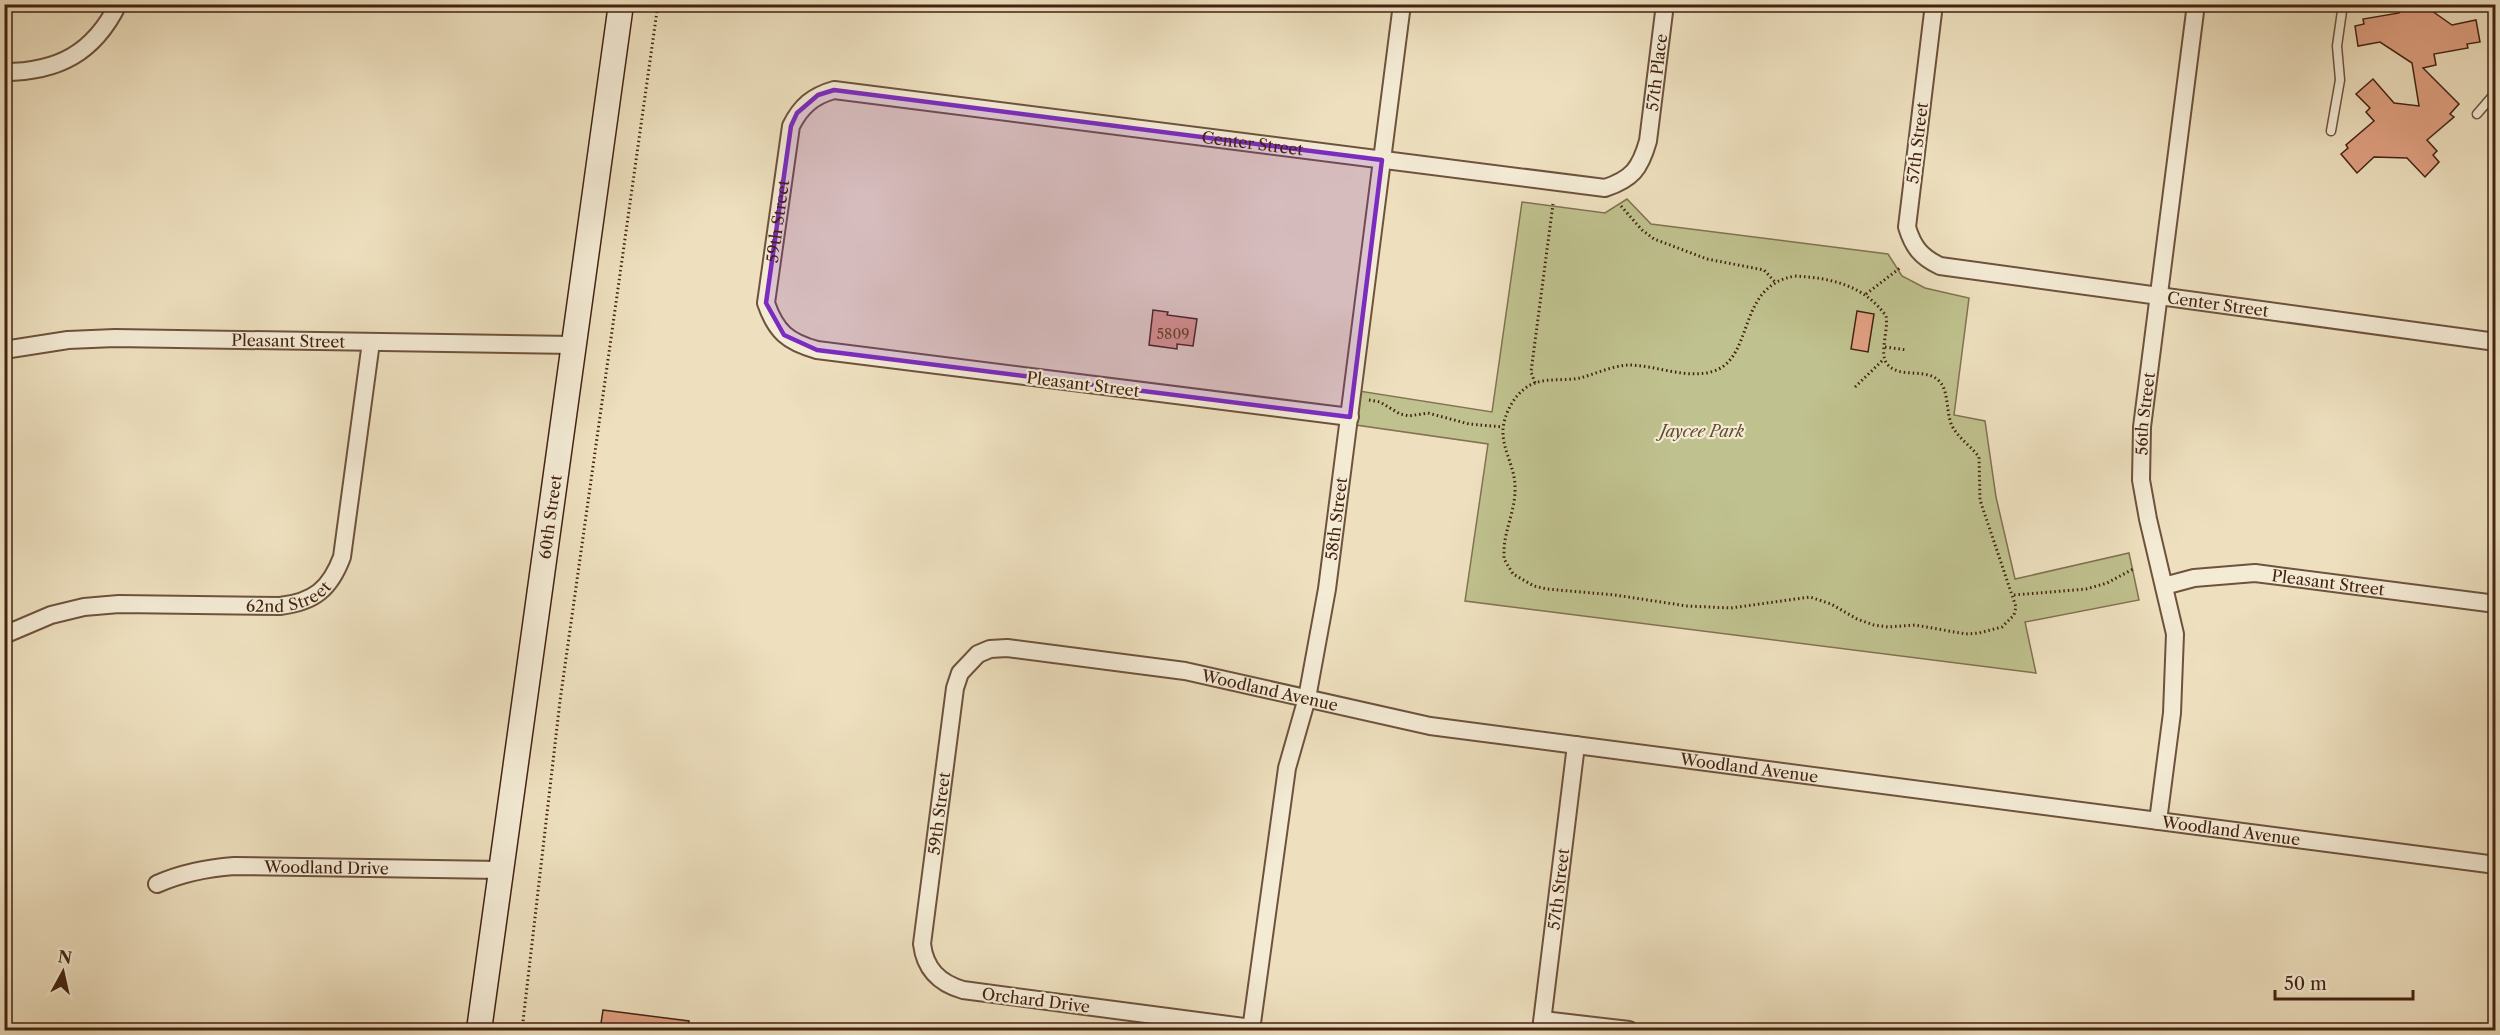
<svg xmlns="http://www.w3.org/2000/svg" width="2500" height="1035" font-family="'Libre Caslon Text',serif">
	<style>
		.green { fill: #bfc18e; stroke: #817250; stroke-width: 1.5 }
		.building { fill: #e0a081; stroke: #432211; stroke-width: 1.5 }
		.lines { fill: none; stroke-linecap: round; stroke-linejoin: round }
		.service-casing { stroke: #6e523c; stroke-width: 11 }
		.minor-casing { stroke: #6e523c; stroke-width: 20 }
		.secondary-casing { stroke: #432211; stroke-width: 27 }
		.path { stroke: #432211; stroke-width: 3; stroke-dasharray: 1.5 3; stroke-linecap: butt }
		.service { stroke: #f4ebd5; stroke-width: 8 }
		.minor { stroke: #f4ebd5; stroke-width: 16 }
		.secondary { stroke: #f4ebd5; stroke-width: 24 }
		.marked { fill: #7b2cbf; fill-opacity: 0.2; stroke: #7b2cbf; stroke-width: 4.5; stroke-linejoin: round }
		.labels { text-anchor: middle; stroke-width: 4.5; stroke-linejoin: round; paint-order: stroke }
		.number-label { font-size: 14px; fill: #6a422d }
		.street-label { font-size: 16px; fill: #432211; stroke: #f4ebd5 }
		.park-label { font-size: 16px; font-style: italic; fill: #624a30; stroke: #f4ebd5 }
	</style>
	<rect width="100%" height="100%" fill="#eee0bf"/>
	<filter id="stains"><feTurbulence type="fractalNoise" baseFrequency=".00333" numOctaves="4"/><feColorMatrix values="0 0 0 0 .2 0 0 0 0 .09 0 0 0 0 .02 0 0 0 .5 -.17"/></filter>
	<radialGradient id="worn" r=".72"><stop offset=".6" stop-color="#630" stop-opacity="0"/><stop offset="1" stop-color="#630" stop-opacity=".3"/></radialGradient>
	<path class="green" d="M1627 199 1651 224 1888 254 1902 276 1925 288 1969 298 1954 415 1985 421 1996 497 2015 579 2129 553 2139 600 2025 622 2036 673 1465 601 1488 444 1349 424 1353 390 1492 412 1522 202 1605 213Z"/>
	<g class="building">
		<path d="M2397 4H2422L2452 25 2476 20 2480 42 2467 44 2468 48 2434 54 2436 65 2423 68 2459 104 2450 114 2454 117 2427 140 2437 151 2433 155 2439 162 2425 177 2407 158 2374 157 2357 173 2341 154 2348 148 2346 145 2374 121 2366 112 2370 108 2356 94 2373 79 2394 103 2419 106 2412 63 2380 42 2358 46 2355 26 2364 24 2363 19 2399 13Z"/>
		<path d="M1153 310 1168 312 1167 315 1197 319 1193 346 1177 344V349L1149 345Z"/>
		<path d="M1857 311 1874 314 1868 352 1851 349Z"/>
		<path d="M603 1010 689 1021 688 1030H600Z"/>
	</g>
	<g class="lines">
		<g class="service-casing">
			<g id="service">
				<path d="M2477 114 2496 92"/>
				<path d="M2331 131 2340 80 2337 46 2343 4"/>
			</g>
		</g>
		<g class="minor-casing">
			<g id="minor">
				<path id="s1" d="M1934 4 1907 227C1913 247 1921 257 1940 266L2496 342"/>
				<path d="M4 72C58 72 94 53 118 4"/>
				<path id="s2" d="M4 350 68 340 115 338 574 345"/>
				<path id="s3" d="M1350 417 817 350C788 342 776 332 766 303L791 126C801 106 813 96 834 90L1605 188C1632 179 1640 169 1648 141L1665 4"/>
				<path id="s4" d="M2164 586 2194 578 2255 573 2496 604"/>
				<path id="s5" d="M4 635 51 615 84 607 119 604 280 606C314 602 330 589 342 557L371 342"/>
				<path id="s6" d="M2158 821 2172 713 2175 634 2148 519 2141 480 2142 427 2196 4"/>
				<path id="s7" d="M157 884C182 873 207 868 234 866L501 870"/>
				<path d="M1543 1020 1629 1030"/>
				<path id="s8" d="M1252 1028 963 990C939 983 925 969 922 944L955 688 960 673 978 654 990 649 1007 648 1185 671 1430 726 2496 865"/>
				<path id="s9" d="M1251 1030 1287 768 1307 698 1327 589 1402 4"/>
				<path id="s10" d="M1541 1030 1576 745"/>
			</g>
		</g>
		<g class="secondary-casing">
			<g id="secondary">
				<path id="s11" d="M479 1030 621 4"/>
			</g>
		</g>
		<g class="path">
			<path d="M1621 206 1642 230 1654 239 1707 259 1764 270 1775 282"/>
			<path d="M1795 276C1831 278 1864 285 1886 316 1889 330 1878 355 1888 365 1901 379 1927 367 1940 382 1949 392 1946 413 1952 426 1959 439 1971 446 1979 457L1980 500 2016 607 2014 615 2002 627 1979 633 1966 634 1915 625 1888 627 1874 625 1857 619 1831 604 1810 597 1731 608 1687 606 1615 595 1547 589 1534 586 1513 574 1504 559V549C1505 529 1516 508 1515 487 1515 467 1502 449 1503 430 1504 412 1517 389 1535 383 1548 378 1565 381 1580 378 1595 374 1612 366 1628 365 1656 365 1687 380 1714 371 1755 357 1736 286 1795 276Z"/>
			<path d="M1866 294 1900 268"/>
			<path d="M1885 347 1907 350"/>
			<path d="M1535 383 1531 372 1553 204"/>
			<path d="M1855 387 1884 359"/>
			<path d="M1369 400 1380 402 1400 414 1409 416 1428 413 1469 424 1503 427"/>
			<path d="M2014 595 2086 589 2107 583 2135 568"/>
			<path d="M522 1030 560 701 658 4"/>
		</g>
		<use href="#service" class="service"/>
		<use href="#minor" class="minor"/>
		<use href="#secondary" class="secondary"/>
	</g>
	<path class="marked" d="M834 90 1382 160 1350 417 817 350 784 335 766 303 791 126 797 113 818 95Z"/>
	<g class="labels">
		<g class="number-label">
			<text x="1173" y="339">5809</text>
		</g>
		<g class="street-label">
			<text dy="6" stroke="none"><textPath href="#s3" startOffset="1761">57th Place</textPath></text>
			<text dy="6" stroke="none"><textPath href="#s3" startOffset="1269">Center Street</textPath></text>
			<text transform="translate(1917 143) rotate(-83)" y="6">57th Street</text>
			<text dy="6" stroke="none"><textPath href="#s3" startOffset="693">59th Street</textPath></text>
			<text dy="6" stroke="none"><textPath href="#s1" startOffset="558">Center Street</textPath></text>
			<text dy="6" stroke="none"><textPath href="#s2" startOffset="285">Pleasant Street</textPath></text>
			<text transform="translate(1083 384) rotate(7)" y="6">Pleasant Street</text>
			<text dy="6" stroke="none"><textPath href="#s6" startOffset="412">56th Street</textPath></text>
			<text dy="6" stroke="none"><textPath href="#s11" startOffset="518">60th Street</textPath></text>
			<text dy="6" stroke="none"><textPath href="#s9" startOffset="519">58th Street</textPath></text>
			<text dy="6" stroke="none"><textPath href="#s4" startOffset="166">Pleasant Street</textPath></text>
			<text dy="6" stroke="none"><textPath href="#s5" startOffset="291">62nd Street</textPath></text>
			<text dy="6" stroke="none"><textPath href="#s8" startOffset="954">Woodland Avenue</textPath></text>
			<text dy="6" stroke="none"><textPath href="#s8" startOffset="1440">Woodland Avenue</textPath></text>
			<text dy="6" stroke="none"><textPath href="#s8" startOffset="489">59th Street</textPath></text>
			<text dy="6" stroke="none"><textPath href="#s8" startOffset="1926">Woodland Avenue</textPath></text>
			<text dy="6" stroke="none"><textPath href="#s7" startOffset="172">Woodland Drive</textPath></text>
			<text dy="6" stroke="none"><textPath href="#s10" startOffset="142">57th Street</textPath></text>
			<text transform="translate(1036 1000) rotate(7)" y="6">Orchard Drive</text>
		</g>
		<g class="park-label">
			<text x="1702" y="437">Jaycee Park</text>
		</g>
	</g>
	<rect width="2500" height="1035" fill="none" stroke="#eee0bf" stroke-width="24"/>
	<rect x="6" y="6" width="2488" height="1023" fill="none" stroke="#432211" stroke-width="3"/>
	<rect x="12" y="12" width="2476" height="1011" fill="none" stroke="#432211" stroke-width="1.5"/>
	<g transform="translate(63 972) rotate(8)" stroke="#f4ebd5" stroke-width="4.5" paint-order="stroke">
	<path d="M0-4.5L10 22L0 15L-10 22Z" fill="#432211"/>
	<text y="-9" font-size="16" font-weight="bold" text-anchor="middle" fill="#432211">N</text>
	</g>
	<path d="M2275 990v9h138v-9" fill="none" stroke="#432211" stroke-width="3"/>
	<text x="2284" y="990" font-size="18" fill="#432211" stroke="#f4ebd5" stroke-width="4.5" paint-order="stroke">50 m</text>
	<rect width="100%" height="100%" filter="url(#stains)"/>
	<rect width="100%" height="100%" fill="url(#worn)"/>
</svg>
